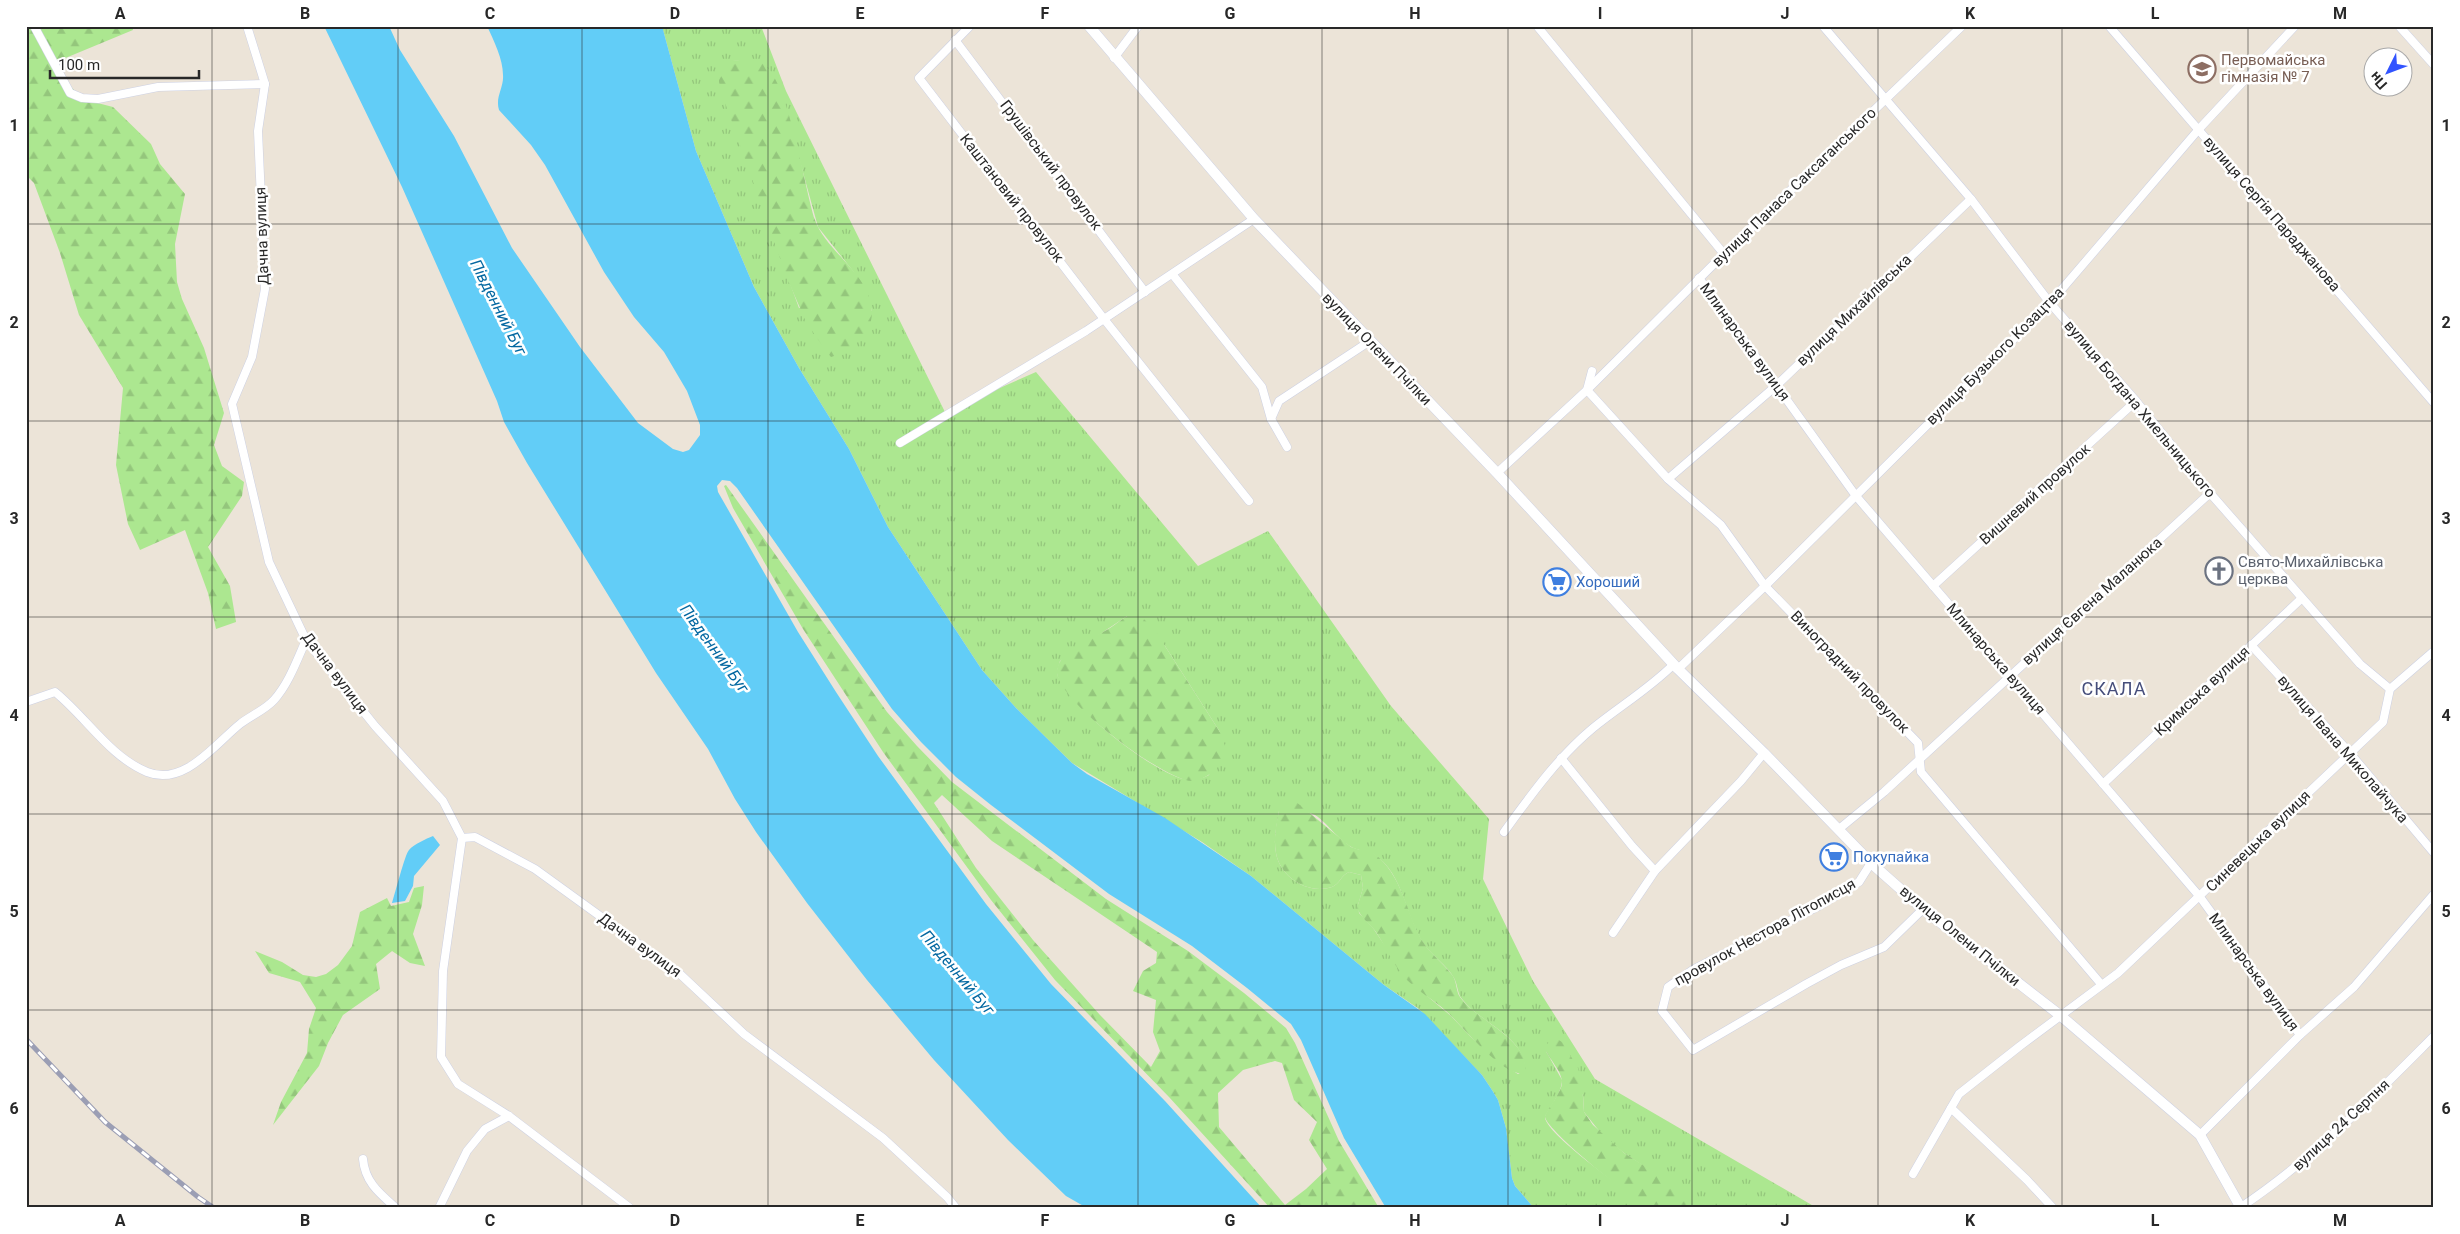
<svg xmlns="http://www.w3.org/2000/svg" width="2460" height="1234" font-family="Roboto,sans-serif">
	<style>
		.grass { fill: url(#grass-tufts); fill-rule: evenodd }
		.forest { fill: url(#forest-firs); fill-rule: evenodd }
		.water { fill: #62cdf7 }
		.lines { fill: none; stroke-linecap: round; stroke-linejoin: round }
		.minor-casing { stroke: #cdd1e3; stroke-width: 9 }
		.tertiary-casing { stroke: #cdd1e3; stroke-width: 11 }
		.minor { stroke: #fff; stroke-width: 8 }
		.tertiary { stroke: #fff; stroke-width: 10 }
		.rail-casing { stroke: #9b9eb4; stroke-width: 5 }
		.rail { stroke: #fff; stroke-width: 3; stroke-dasharray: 9; stroke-linecap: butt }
		.grid { fill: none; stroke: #282828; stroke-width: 1; stroke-opacity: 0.55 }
		.labels { text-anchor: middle; stroke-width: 5; stroke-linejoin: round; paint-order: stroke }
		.education-label { font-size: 15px; fill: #785e54; stroke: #fff; text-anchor: start }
		.street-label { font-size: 15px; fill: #282828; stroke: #fff }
		.worship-label { font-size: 15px; fill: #5b616d; stroke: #fff; text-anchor: start }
		.shop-label { font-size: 15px; fill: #366cbe; stroke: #fff; text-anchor: start }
		.water-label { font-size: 16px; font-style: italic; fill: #0468a1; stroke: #fff }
		.quarter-label { font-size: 18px; letter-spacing: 1px; fill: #464e7b; stroke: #fff }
		.neatline { fill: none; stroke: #282828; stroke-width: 2 }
		.grid-label { font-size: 16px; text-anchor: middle; font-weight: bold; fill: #282828 }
	</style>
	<defs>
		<pattern id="grass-tufts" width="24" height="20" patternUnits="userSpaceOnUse" patternTransform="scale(1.25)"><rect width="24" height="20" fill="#ace790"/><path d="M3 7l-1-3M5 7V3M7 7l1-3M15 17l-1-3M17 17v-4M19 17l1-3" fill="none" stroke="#94c67c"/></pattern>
		<pattern id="forest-firs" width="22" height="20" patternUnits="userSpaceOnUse" patternTransform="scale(1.25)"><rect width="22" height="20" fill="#ace790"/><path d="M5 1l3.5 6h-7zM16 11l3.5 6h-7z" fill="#94c67c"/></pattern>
	</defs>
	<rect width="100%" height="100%" fill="#ece4d8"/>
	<path class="grass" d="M662 26H761L786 91 945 412 1036 372 1198 566 1268 531 1391 706 1489 819 1483 879 1533 981 1595 1079 1817 1208H1711L1689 1196 1624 1153 1604 1137 1584 1112 1583 1095 1546 1051 1562 1080C1562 1095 1545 1112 1545 1118 1548 1136 1633 1196 1652 1208H1534L1515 1186 1512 1178 1506 1128 1498 1100 1492 1090 1482 1075 1419 1009 1384 985 1251 876 1202 842 1072 763 1016 708 982 670 888 527 849 449 799 368 754 287 696 151ZM752 60 775 81 784 103 818 227 853 271 867 294 872 311 799 308 775 242 733 61ZM1127 616 1165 646 1220 732 1209 775C1202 779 1192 781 1183 779 1159 773 1107 734 1090 716 1078 704 1068 690 1058 677L1057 671 1060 661ZM1279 811C1289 812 1306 810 1315 815 1330 824 1346 853 1366 850 1404 867 1403 913 1424 944 1432 956 1447 965 1454 978 1458 985 1457 993 1462 999 1480 1023 1525 1036 1525 1070L1518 1074 1499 1062 1471 1037 1451 1016 1408 980 1373 928 1359 913 1358 905 1363 888 1361 875 1349 872C1341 875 1340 884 1332 887 1308 895 1280 877 1276 853 1273 839 1277 824 1279 811Z"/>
	<g class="forest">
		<path d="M26 26H132L133 30 51 64 82 99 113 107 151 144 160 164 185 194 175 244 177 282 182 299 204 348 224 413 214 445 222 466 244 482 242 496 208 547 230 586 236 622 216 629 208 593 185 530 140 550 128 524 116 465 123 388 79 315 60 253 34 183 26 175Z"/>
		<path d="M740 60C748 60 758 58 765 65 790 87 804 186 815 220 826 252 872 275 872 313 871 337 853 346 834 356L831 357 826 351 806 322 787 278 722 94 719 82V67L727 62Z"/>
		<path d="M726 485 887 712 917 746 952 782 1106 899 1188 951 1244 993 1286 1028 1295 1043 1339 1141 1379 1208H1270L1169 1097 1055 980 991 900 883 752 803 629 733 508 724 486ZM942 795 992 841 1157 952 1156 963 1143 971 1133 991 1156 1000 1153 1032 1160 1051 1151 1067 1100 1015 1033 940 976 868 934 803ZM1275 1061 1282 1063 1294 1100 1317 1122 1309 1140 1327 1169 1306 1189 1285 1205 1219 1127 1218 1093 1243 1070Z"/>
		<path d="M1132 614 1143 618 1156 632 1220 732 1225 746V757C1217 769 1206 780 1192 781 1165 781 1053 698 1057 670 1061 648 1093 639 1110 628 1117 624 1123 617 1132 614Z"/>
		<path d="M1290 797 1351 847 1360 850H1369C1400 870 1404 904 1419 935 1427 952 1442 961 1453 976 1457 983 1456 991 1460 997 1477 1021 1531 1040 1525 1073 1504 1079 1461 1024 1446 1011 1434 1000 1419 992 1407 980 1393 965 1387 949 1376 932 1370 924 1361 918 1357 908L1363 888 1361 875 1349 872C1341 875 1340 884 1332 887 1308 895 1280 877 1276 853 1273 838 1277 818 1281 804Z"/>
		<path d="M424 886 422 905 413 934 425 966 410 963 392 951 376 964 380 989 343 1015 328 1043 319 1066 273 1125 281 1102 307 1053 309 1029 316 1008 300 982 269 973 255 951 282 962 303 975 316 977 326 974 338 965 352 946 360 912 387 898 391 906 409 902 414 888Z"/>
		<path d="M1554 1037 1562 1042 1578 1068 1582 1083 1584 1112 1593 1125 1624 1153 1711 1208C1692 1208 1671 1211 1653 1208 1638 1205 1547 1131 1545 1117 1545 1112 1560 1095 1562 1084 1563 1070 1547 1059 1545 1046Z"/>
	</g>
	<g class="water">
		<path d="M324 26H389L400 50 454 136 512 248 580 347 638 423 673 449 683 452 689 450 700 435V425L687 391 664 352 634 317 604 272 545 165 531 145 499 110C495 97 504 88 503 75 503 59 494 41 487 26H662L696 151 754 287 799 368 849 449 888 527 982 670 1016 708 1072 763 1087 774 1165 818 1251 876 1384 985 1425 1014 1482 1075 1492 1090 1498 1100 1506 1128 1512 1178 1515 1186 1534 1208H1386L1344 1138 1301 1040 1291 1024 1247 988 1192 946 1109 894 991 805 956 777 921 742 892 709 737 488 730 481 722 480 717 486 718 492 798 632 836 692 878 756 986 904 1051 984 1165 1101 1262 1208H1087L1066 1196 1008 1140 934 1060 867 980 807 903 756 832 735 799 708 749 656 673 527 463 504 422 497 401 402 187Z"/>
		<path d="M433 836 440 845 414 876 413 886 405 901 392 903C395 894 405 854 409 850 414 844 426 839 433 836Z"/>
	</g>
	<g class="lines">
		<g class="minor-casing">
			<g id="minor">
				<path d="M34 26 70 93 82 98 98 99 158 87 265 84"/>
				<path d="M247 26 265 84 258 131 265 289 252 357 232 404 269 562 306 640 375 726 443 801 462 838"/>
				<path d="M970 26 919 78 1104 319 1249 501"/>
				<path d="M1537 26 1724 254"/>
				<path d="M1823 26 1971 199 2050 303 2136 401 2210 493 2360 664 2390 689"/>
				<path d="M2109 26 2434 403"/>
				<path d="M2399 26 2434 65"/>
				<path d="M955 40 1145 292"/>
				<path d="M1114 58 1138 26"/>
				<path d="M1173 275 1262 387 1271 419 1287 447"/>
				<path d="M1699 278 1856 496 2200 897 2300 1035"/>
				<path d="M1592 371 1587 390 1668 479 1721 525 1765 586 1918 743 1921 772 2101 984"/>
				<path d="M1271 419 1279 401 1370 341"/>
				<path d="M900 443 1086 331 1254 219"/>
				<path d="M1497 473 1587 390 1724 254 1962 26"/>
				<path d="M1668 479 1777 385 1971 199"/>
				<path d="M1933 586 2136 401"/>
				<path d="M2251 645 2349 752 2434 853"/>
				<path d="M1678 669 1765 586 2050 303 2199 129 2295 26"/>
				<path d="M26 702 55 692C86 717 109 756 147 772 184 787 215 744 240 724 250 716 265 710 274 700 289 683 297 660 306 640"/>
				<path d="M1561 758 1632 846 1655 871"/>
				<path d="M2103 784 2301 599"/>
				<path d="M1839 829 1884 792 2210 493"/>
				<path d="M1504 832C1531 795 1557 758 1593 728 1620 706 1649 689 1674 664"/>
				<path d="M462 838 475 837 535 869 680 974 744 1034 883 1138 947 1197 956 1208"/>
				<path d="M462 838 443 971 441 1057 458 1084 509 1116 630 1208"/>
				<path d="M1871 863 1859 882 1819 906 1694 969 1668 987 1662 1011 1693 1050 1806 984 1841 965 1884 947 1923 909"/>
				<path d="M1613 933 1655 871 1741 781 1764 753"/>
				<path d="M1951 1108 2027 1180 2053 1208"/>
				<path d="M2200 1135 2300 1035 2354 987 2434 894"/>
				<path d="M363 1159C365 1182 379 1193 396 1208"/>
				<path d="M1913 1174 1959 1094 2020 1046 2118 973 2383 722 2390 689 2434 651"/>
				<path d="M2241 1207C2313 1159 2373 1097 2434 1036"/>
				<path d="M439 1208 467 1151 485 1129 509 1116"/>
			</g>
		</g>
		<g class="tertiary-casing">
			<path id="tertiary" d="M1089 26 1254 219 1497 473 1678 669 1764 753 1871 863 1923 909 2061 1016 2200 1135 2241 1208"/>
		</g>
		<use href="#minor" class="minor"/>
		<use href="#tertiary" class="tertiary"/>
		<g class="rail-casing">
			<path id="rail" d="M26 1039 105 1122 198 1197 214 1208"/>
		</g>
		<use href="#rail" class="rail"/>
	</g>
	<path class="grid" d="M212 26V1208M398 26V1208M582 26V1208M768 26V1208M952 26V1208M1138 26V1208M1322 26V1208M1508 26V1208M1692 26V1208M1878 26V1208M2062 26V1208M2248 26V1208M26 224H2434M26 421H2434M26 617H2434M26 814H2434M26 1010H2434"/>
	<defs>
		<g id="school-ring" transform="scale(1.4375)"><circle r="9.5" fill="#fff" stroke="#8d6e63" stroke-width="1.5"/><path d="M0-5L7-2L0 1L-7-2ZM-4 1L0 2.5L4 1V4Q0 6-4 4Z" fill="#8d6e63"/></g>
		<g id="church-ring" transform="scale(1.4375)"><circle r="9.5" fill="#fff" stroke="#6b7280" stroke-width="1.5"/><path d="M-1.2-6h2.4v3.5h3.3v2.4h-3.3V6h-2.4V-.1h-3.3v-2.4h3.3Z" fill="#6b7280"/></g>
		<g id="supermarket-ring" transform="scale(1.4375)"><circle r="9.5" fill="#fff" stroke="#3f7fe0" stroke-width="1.5"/><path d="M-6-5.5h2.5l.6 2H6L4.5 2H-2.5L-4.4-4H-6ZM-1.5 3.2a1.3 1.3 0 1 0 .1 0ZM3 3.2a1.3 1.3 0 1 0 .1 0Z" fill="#3f7fe0"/></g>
	</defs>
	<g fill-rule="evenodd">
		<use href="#school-ring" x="2202" y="69"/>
		<use href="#church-ring" x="2219" y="571"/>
		<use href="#supermarket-ring" x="1557" y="582"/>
		<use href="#supermarket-ring" x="1834" y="857"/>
	</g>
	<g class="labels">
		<g class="education-label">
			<text x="2221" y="65">Первомайська<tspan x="2221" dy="17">гімназія № 7</tspan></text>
		</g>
		<g class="street-label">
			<text transform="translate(1051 165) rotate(53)" y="5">Грушівський провулок</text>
			<text transform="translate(1794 187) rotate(-44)" y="5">вулиця Панаса Саксаганського</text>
			<text transform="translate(1012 198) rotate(52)" y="5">Каштановий провулок</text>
			<text transform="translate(2272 214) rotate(49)" y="5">вулиця Сергія Параджанова</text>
			<text transform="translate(262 236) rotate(-92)" y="5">Дачна вулиця</text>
			<text transform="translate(1854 310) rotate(-44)" y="5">вулиця Михайлівська</text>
			<text transform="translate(1745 342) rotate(54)" y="5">Млинарська вулиця</text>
			<text transform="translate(1377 349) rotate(46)" y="5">вулиця Олени Пчілки</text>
			<text transform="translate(1995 356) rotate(-45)" y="5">вулиця Бузького Козацтва</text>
			<text transform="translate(2140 409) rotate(50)" y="5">вулиця Богдана Хмельницького</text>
			<text transform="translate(2035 494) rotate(-42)" y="5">Вишневий провулок</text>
			<text transform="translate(2092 601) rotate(-42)" y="5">вулиця Євгена Маланюка</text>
			<text transform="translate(1996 659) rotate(49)" y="5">Млинарська вулиця</text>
			<text transform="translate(1850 672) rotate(46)" y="5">Виноградний провулок</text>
			<text transform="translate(335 673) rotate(53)" y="5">Дачна вулиця</text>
			<text transform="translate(2202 691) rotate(-43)" y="5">Кримська вулиця</text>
			<text transform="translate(2343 749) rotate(49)" y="5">вулиця Івана Миколайчука</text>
			<text transform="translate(2258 841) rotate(-44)" y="5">Синевецька вулиця</text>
			<text transform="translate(1765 932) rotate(-29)" y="5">провулок Нестора Літописця</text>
			<text transform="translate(1960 936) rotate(39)" y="5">вулиця Олени Пчілки</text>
			<text transform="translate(640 945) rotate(36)" y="5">Дачна вулиця</text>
			<text transform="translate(2254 972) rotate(54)" y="5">Млинарська вулиця</text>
			<text transform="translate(2341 1125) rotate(-43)" y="5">вулиця 24 Серпня</text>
		</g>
		<g class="worship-label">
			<text x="2238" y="567">Свято-Михайлівська<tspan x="2238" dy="17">церква</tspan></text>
		</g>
		<g class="shop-label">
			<text x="1576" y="587">Хороший</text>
			<text x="1853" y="862">Покупайка</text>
		</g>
		<g class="water-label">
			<text transform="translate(499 307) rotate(63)" y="6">Південний Буг</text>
			<text transform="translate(715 648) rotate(54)" y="6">Південний Буг</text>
			<text transform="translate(958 972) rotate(50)" y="6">Південний Буг</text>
		</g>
		<g class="quarter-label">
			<text x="2114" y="695">СКАЛА</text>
		</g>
	</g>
	<rect width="2460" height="1234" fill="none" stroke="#ffffff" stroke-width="55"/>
	<g transform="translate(2388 72) rotate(228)"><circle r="24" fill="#ffffff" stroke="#a9a9a9"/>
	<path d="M0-4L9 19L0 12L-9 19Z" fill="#3254ff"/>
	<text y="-8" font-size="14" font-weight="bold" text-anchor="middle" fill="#282828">Пн</text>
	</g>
	<path d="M50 70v8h149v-8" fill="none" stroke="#282828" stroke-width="2.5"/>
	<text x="58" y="70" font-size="15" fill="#282828" stroke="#ffffff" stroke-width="4" paint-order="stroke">100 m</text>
	<rect x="28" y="28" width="2404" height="1178" class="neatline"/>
	<g class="grid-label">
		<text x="120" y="19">A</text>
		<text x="305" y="19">B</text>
		<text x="490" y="19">C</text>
		<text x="675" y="19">D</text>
		<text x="860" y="19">E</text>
		<text x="1045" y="19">F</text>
		<text x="1230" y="19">G</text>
		<text x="1415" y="19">H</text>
		<text x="1600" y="19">I</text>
		<text x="1785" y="19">J</text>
		<text x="1970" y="19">K</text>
		<text x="2155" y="19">L</text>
		<text x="2340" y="19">M</text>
		<text x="14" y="131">1</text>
		<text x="2446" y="131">1</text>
		<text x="14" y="328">2</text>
		<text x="2446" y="328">2</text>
		<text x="14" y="524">3</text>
		<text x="2446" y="524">3</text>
		<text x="14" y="721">4</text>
		<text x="2446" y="721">4</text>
		<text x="14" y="917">5</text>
		<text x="2446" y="917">5</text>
		<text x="14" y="1114">6</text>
		<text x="2446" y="1114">6</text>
		<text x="120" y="1226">A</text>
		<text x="305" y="1226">B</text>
		<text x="490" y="1226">C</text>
		<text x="675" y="1226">D</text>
		<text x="860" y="1226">E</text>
		<text x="1045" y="1226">F</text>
		<text x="1230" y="1226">G</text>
		<text x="1415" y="1226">H</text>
		<text x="1600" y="1226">I</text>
		<text x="1785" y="1226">J</text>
		<text x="1970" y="1226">K</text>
		<text x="2155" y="1226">L</text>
		<text x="2340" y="1226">M</text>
	</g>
</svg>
